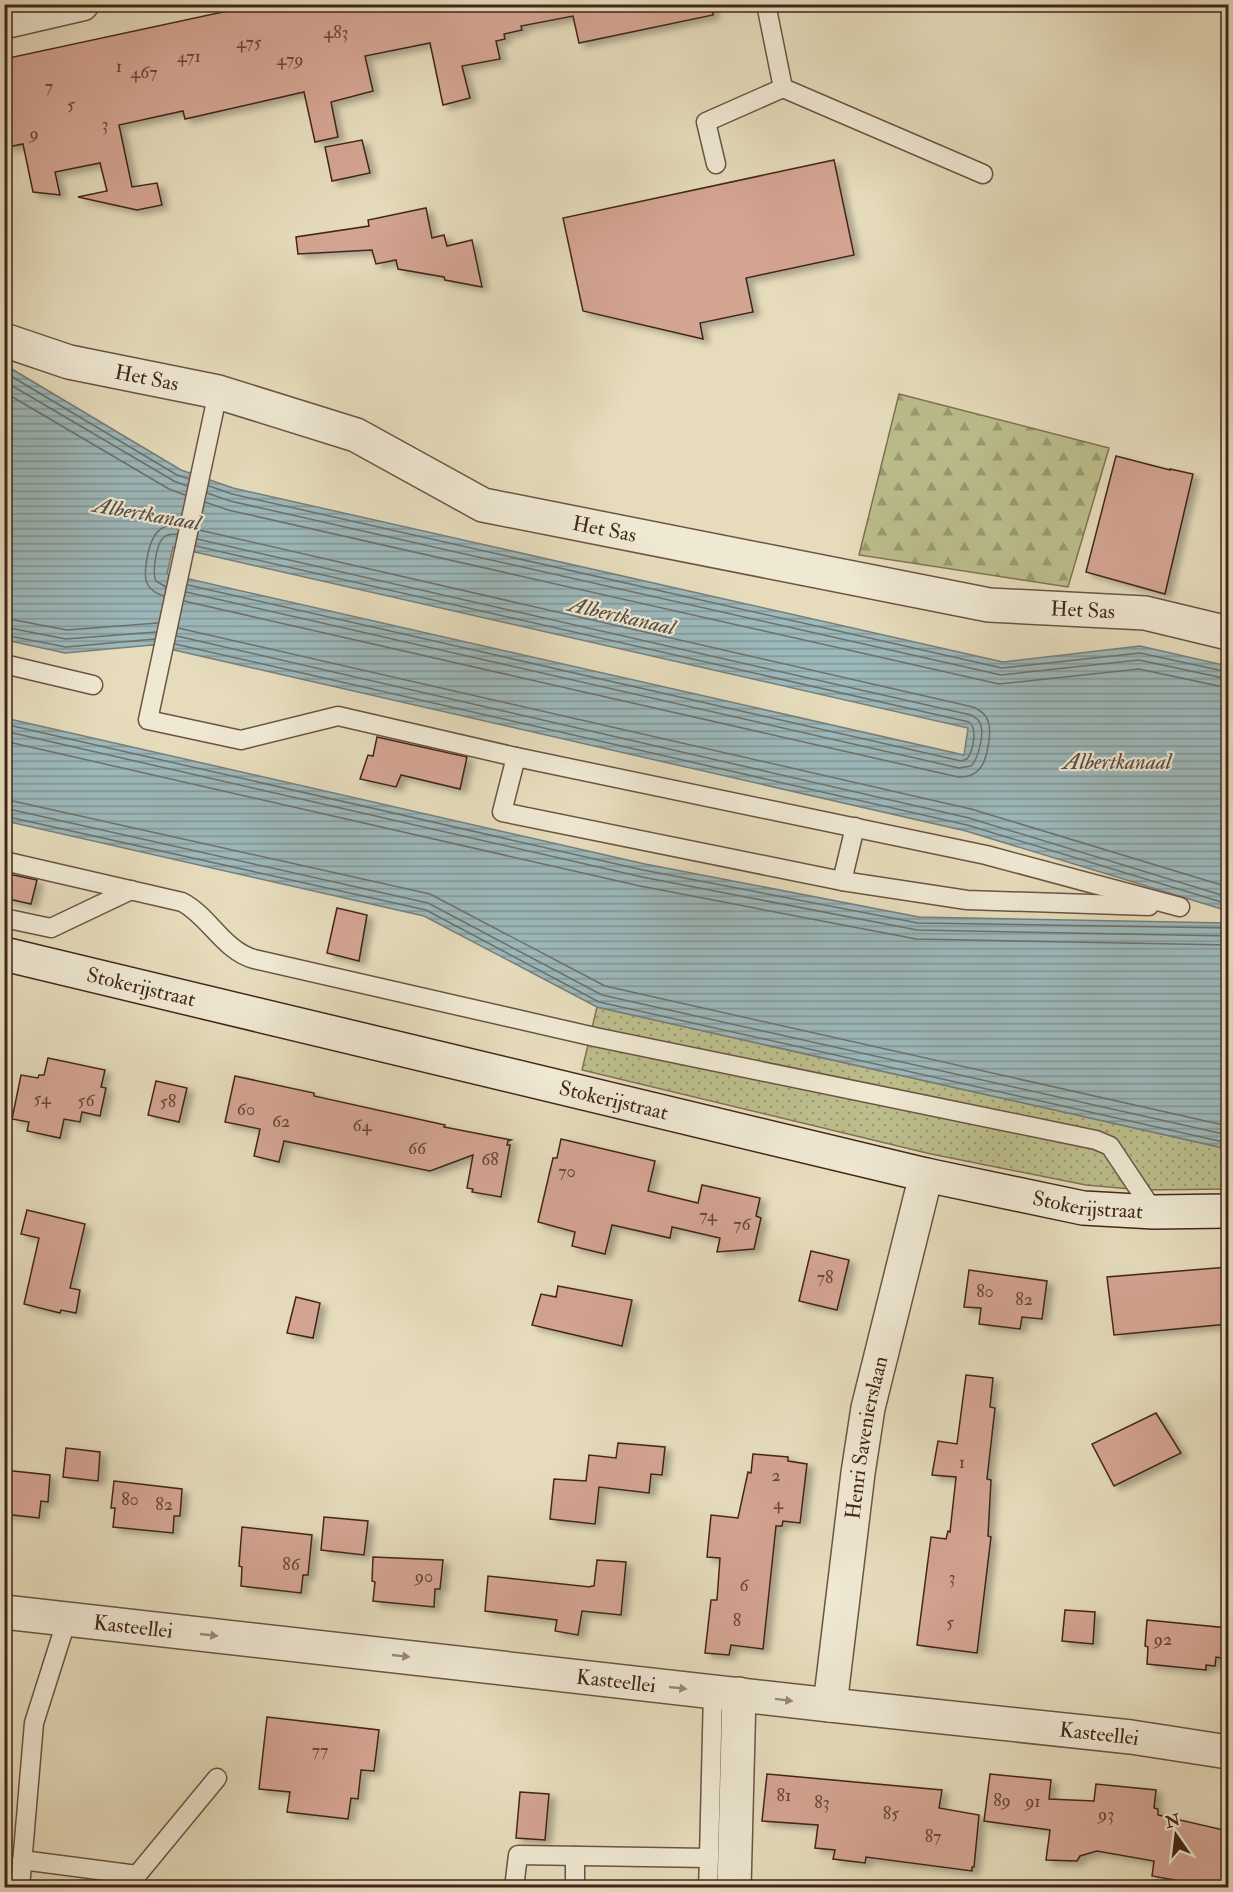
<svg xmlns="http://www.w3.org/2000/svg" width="1233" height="1892" font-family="'IM FELL Double Pica',serif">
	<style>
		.grass { fill: url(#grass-dots); stroke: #7f7253; stroke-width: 1.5 }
		.forest { fill: url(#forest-firs); stroke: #7f7253; stroke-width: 1.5 }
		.water { fill: url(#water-rules); stroke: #787e7b; stroke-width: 1.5; fill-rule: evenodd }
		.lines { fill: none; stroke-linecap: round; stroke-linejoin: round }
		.shore { stroke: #6f706b; stroke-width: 1.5 }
		.building { fill: #d4a492; stroke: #42261a; stroke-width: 1.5; filter: url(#shadow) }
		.lane-casing { stroke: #6b5442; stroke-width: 21 }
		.street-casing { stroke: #6b5442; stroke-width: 36 }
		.secondary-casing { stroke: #42261a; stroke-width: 36 }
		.lane { stroke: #efe8d3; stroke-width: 18 }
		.street { stroke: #efe8d3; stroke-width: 33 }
		.secondary { stroke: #efe8d3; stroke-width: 33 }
		.oneway { fill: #988776 }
		.labels { text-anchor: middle; stroke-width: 4.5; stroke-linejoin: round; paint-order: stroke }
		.number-label { font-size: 18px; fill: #664638 }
		.street-label { font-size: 21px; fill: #42261a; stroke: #efe8d3 }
		.water-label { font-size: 22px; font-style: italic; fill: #584b42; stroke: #efe8d3 }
	</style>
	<defs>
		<pattern id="grass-dots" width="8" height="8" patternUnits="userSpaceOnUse" patternTransform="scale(1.5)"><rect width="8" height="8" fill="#bcbe8c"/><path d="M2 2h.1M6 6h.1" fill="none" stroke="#9a9a72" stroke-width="1.8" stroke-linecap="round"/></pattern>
		<pattern id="forest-firs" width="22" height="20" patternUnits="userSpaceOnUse" patternTransform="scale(1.5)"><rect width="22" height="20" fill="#bcbe8c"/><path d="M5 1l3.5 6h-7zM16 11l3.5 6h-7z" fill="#9a9a72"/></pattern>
		<pattern id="water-rules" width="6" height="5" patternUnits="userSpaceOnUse" patternTransform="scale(1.5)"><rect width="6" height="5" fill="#9cb9bc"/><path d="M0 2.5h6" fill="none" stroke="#819698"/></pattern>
		<filter id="shadow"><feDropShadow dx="6" dy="4" stdDeviation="3" flood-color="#0004"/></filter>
	</defs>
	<rect width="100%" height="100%" fill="#e6dcbc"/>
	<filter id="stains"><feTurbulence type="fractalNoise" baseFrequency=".00333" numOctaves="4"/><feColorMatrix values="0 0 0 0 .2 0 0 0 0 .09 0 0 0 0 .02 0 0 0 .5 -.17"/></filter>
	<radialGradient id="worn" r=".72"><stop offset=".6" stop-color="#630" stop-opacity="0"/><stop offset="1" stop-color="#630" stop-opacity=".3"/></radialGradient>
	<path class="grass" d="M597 1007 1228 1149V1189L1142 1190 1086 1185 931 1154 582 1070Z"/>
	<path class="forest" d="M899 394 1109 448 1068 587 859 555Z"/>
	<g class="water">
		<path d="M5 365 181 470 233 488 1003 662 1140 646 1228 666V911L966 831 152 645 65 653 5 640ZM173 547 968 728 964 755 167 574Z"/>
		<path d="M5 718 645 864 919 917 1228 923V920V1149L597 1007 424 916 5 821Z"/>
	</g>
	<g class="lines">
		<g class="shore">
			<path d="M4 372 177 475 189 479"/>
			<path d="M4 381 174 481 187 486"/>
			<path d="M4 392 169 489 185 495"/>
			<path d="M209 486 232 494 1002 668 1140 653 1228 672"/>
			<path d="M207 493 230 501 1001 675 1139 660 1228 679"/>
			<path d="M205 502 228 510 999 684 1139 669 1228 688"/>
			<path d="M188 585 961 761 967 759C973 751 978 729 969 722L196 546"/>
			<path d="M166 587 156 581C152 573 156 545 163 538 167 534 172 534 177 534"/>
			<path d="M186 592 959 768 971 766C978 759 984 736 981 726 980 720 976 718 971 715L197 539"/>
			<path d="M164 596C141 589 144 573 148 553 152 536 159 523 179 525"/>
			<path d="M184 601 958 777C979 778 985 764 988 747 991 730 992 714 973 707L199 530"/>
			<path d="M4 618 67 630 158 623"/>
			<path d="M4 627 66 639 156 632"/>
			<path d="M178 628 971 809 1228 887"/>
			<path d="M4 635 66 647 155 639"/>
			<path d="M177 636 969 818 1228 897"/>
			<path d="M175 644 967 825 1228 904"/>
			<path d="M4 724 643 870 918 923 1228 928"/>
			<path d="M4 731 642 877 917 930 1228 936"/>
			<path d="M4 741 640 886 916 939 1228 945"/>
			<path d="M4 799 430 894 605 986 1228 1126"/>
			<path d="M4 808 428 903 602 995 1228 1135"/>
			<path d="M4 816 426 910 599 1002 1228 1143"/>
		</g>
	</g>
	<g class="building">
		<path d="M260 4H712L713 15 579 43 573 16 521 26 522 30 504 34 505 39 496 41 500 59 462 66 470 98 443 105 430 43 365 56 373 91 331 102 338 137 315 142 304 92 185 119 183 111 119 125 132 187 157 183 162 205 137 210 78 197 107 191 100 163 55 172 60 195 33 192 23 144 8 147 4 130V59Z"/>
		<path d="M362 140 370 173 332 181 325 147Z"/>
		<path d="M834 160 854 255 746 278 753 312 700 323 703 339 583 311 563 218Z"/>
		<path d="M426 208 432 238 444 235 447 246 472 240 482 287 445 280 444 277 398 269 396 260 376 264 372 250 298 254 296 237 369 226 368 220Z"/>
		<path d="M1116 456 1170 470V469L1193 474 1165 594 1086 572Z"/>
		<path d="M377 737 467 757 460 789 401 775 396 787 360 779 368 755 373 756Z"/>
		<path d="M4 873 37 880 31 904 4 898Z"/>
		<path d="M337 908 367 915 359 961 327 953Z"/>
		<path d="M48 1058 105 1070 101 1087 106 1088 100 1116 82 1112 80 1122 64 1119 60 1138 27 1131 29 1122 12 1119 21 1075 38 1078 39 1075H44Z"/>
		<path d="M235 1076 314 1093V1096L445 1125 444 1127 511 1140 508 1141 507 1145H510L501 1197 472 1192 473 1189 467 1188 473 1155 430 1171 284 1141 279 1162 254 1156 260 1129 225 1122Z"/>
		<path d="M156 1081 187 1088 179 1122 148 1115Z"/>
		<path d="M561 1139 655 1161 648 1191 698 1203 702 1185 760 1198 756 1216 761 1218 754 1249 717 1252 720 1238 672 1227 670 1238 612 1225 605 1254 572 1246 575 1232 538 1222 553 1158H557Z"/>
		<path d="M27 1210 85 1224 70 1288 80 1290 76 1313 61 1310 60 1313 24 1304 39 1238 21 1234Z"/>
		<path d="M811 1251 849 1260 837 1310 799 1301Z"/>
		<path d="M1228 1267V1324L1114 1335 1107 1277Z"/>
		<path d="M969 1270 1047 1281 1042 1319 1022 1317 1020 1329 979 1324 981 1308 964 1307Z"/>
		<path d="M558 1286 632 1300 622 1346 532 1325 541 1294 556 1297Z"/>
		<path d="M296 1297 320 1303 313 1338 287 1333Z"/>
		<path d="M966 1375 993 1378 990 1407 995 1408 987 1479 991 1480 988 1536 991 1537 977 1653 917 1645 931 1537 946 1539 948 1531 950 1532 956 1477 932 1475 938 1441 957 1444Z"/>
		<path d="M1156 1413 1181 1453 1114 1486 1092 1444Z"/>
		<path d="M618 1443 665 1447 662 1475 651 1474 649 1493 599 1487 595 1524 550 1519 554 1479 586 1481 589 1455 616 1458Z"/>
		<path d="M66 1448 100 1452 98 1481 63 1477Z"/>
		<path d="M753 1454 788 1457V1461L807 1464 800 1523 783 1521 782 1526H776L763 1649 731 1645 729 1655 705 1653 711 1600H717L720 1558 707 1557 711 1515 738 1518 748 1472 751 1473Z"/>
		<path d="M4 1470 50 1475 48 1502 41 1501 39 1518 4 1514Z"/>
		<path d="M114 1481 182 1489 180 1516H174L173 1533 113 1527 115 1508H111Z"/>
		<path d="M324 1517 368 1521 364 1555 321 1550Z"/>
		<path d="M242 1527 312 1535 308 1575H303L301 1593 241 1586 242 1567 239 1566Z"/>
		<path d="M373 1557 443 1560 440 1589H435L434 1607 373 1601 375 1582 372 1581Z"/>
		<path d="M597 1560 626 1562 621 1615 582 1611 578 1635 555 1631 557 1620 485 1611 488 1576 590 1587 591 1586H594Z"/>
		<path d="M1065 1610 1095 1612 1093 1644 1062 1641Z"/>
		<path d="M1147 1620 1228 1628V1659L1216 1657 1215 1666 1206 1665V1670L1147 1664 1148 1647 1145 1646Z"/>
		<path d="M267 1717 379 1730 374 1771 361 1770 358 1799 351 1798 348 1819 287 1812 290 1792 259 1789Z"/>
		<path d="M767 1774 942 1790 939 1808 979 1815 974 1867H972V1871L866 1857 865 1863 833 1859 835 1850 815 1848 818 1825 762 1821Z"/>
		<path d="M990 1774 1051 1780 1049 1799 1094 1801 1096 1784 1156 1790 1154 1808 1158 1809V1815L1228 1831V1887H1214L1152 1876 1154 1861 1097 1851 1080 1856 1077 1861 1046 1860 1050 1830 984 1821Z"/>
		<path d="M520 1792 549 1794 545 1840 516 1838Z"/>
	</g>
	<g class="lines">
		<g class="lane-casing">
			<g id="lane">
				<path d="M783 88 983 174"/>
				<path d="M716 164 706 122 783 88 766 4"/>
				<path d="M218 392 148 720 241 740 338 716 516 757 986 855 1180 907"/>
				<path d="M4 664 93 685"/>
				<path d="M516 757 502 812 842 881 967 900 1149 906"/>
				<path d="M4 861 182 902C209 916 224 951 254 959L595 1037 1096 1140 1110 1146 1154 1212"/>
				<path d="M842 881 855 827"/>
				<path d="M4 918 51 928 131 890"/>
				<path d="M22 1860 137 1875 217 1778"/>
				<path d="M20 1888 34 1723 67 1619"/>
				<path d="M514 1888 518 1855 709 1858 713 1692"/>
				<path d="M575 1888V1856"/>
				<path d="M708 1888 709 1858"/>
			</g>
		</g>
		<g class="street-casing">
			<g id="street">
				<path d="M4 22 82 4"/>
				<path id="s1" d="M4 340 69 362 218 392 356 435 483 505 989 605 1145 613 1228 633"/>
				<path id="s2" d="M4 1612 830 1705 1131 1737 1228 1752"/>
				<path id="s3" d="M830 1705 858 1473 868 1408 926 1175"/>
				<path d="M734 1888 739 1694"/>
			</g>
		</g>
		<g class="secondary-casing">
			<g id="secondary">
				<path id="s4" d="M4 954 926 1175 1083 1208 1154 1212 1228 1211"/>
			</g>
		</g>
		<use href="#lane" class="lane"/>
		<use href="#street" class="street"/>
		<use href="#secondary" class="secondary"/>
	</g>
	<defs><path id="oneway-solid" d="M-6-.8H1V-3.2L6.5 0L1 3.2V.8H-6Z" transform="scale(1.5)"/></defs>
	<g class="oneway">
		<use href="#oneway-solid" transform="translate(209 1635) rotate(6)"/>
		<use href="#oneway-solid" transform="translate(401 1656) rotate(6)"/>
		<use href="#oneway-solid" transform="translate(678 1688) rotate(6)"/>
		<use href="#oneway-solid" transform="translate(784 1700) rotate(7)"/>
	</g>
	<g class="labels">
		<g class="number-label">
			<text x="336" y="38">483</text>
			<text x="249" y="48">475</text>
			<text x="189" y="62">471</text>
			<text x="290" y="65">479</text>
			<text x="119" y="72">1</text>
			<text x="144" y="78">467</text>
			<text x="49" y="92">7</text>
			<text x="71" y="110">5</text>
			<text x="105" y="130">3</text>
			<text x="34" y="139">9</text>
			<text x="42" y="1104">54</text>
			<text x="86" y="1106">56</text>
			<text x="168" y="1107">58</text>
			<text x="246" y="1115">60</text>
			<text x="281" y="1127">62</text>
			<text x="362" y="1131">64</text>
			<text x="417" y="1154">66</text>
			<text x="490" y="1165">68</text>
			<text x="567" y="1177">70</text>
			<text x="708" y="1221">74</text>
			<text x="742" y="1230">76</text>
			<text x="825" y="1283">78</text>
			<text x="985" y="1297">80</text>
			<text x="1024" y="1305">82</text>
			<text x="962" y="1468">1</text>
			<text x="776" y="1481">2</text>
			<text x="130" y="1505">80</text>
			<text x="778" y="1509">4</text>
			<text x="164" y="1510">82</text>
			<text x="291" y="1570">86</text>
			<text x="424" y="1582">90</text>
			<text x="952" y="1583">3</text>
			<text x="744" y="1591">6</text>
			<text x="737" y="1626">8</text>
			<text x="950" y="1628">5</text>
			<text x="1163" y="1645">92</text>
			<text x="320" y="1756">77</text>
			<text x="784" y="1801">81</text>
			<text x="1002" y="1806">89</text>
			<text x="1033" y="1807">91</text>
			<text x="822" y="1808">83</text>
			<text x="891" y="1819">85</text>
			<text x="1106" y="1820">93</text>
			<text x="933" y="1842">87</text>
		</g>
		<g class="street-label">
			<text dy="7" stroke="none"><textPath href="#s1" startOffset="148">Het Sas</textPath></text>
			<text dy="7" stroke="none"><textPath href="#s1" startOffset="634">Het Sas</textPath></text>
			<text dy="7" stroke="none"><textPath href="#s1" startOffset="1120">Het Sas</textPath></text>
			<text dy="7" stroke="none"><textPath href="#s4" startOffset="141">Stokerijstraat</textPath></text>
			<text dy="7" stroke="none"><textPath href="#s4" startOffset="627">Stokerijstraat</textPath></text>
			<text dy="7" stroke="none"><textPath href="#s4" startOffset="1113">Stokerijstraat</textPath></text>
			<text dy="7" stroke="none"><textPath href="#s3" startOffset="270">Henri Savenierslaan</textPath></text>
			<text dy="7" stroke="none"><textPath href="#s2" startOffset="130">Kasteellei</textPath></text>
			<text dy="7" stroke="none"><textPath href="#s2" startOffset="616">Kasteellei</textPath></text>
			<text dy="7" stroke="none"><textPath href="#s2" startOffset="1102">Kasteellei</textPath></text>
		</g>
		<g class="water-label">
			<text transform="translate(147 513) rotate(10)" y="8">Albertkanaal</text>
			<text transform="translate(622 615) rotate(13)" y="8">Albertkanaal</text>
			<text x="1117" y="769">Albertkanaal</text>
		</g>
	</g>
	<rect width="1233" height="1892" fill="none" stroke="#e6dcbc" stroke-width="24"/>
	<rect x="6" y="6" width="1221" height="1880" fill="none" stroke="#42261a" stroke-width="3"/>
	<rect x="12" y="12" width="1209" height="1868" fill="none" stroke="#42261a" stroke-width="1.5"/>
	<g transform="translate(1176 1835) rotate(346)" stroke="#efe8d3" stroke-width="4.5" paint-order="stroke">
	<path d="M0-4.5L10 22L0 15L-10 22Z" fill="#42261a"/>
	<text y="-9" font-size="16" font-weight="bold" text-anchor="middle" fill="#42261a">N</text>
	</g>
	<rect width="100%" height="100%" filter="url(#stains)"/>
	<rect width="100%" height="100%" fill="url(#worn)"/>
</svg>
